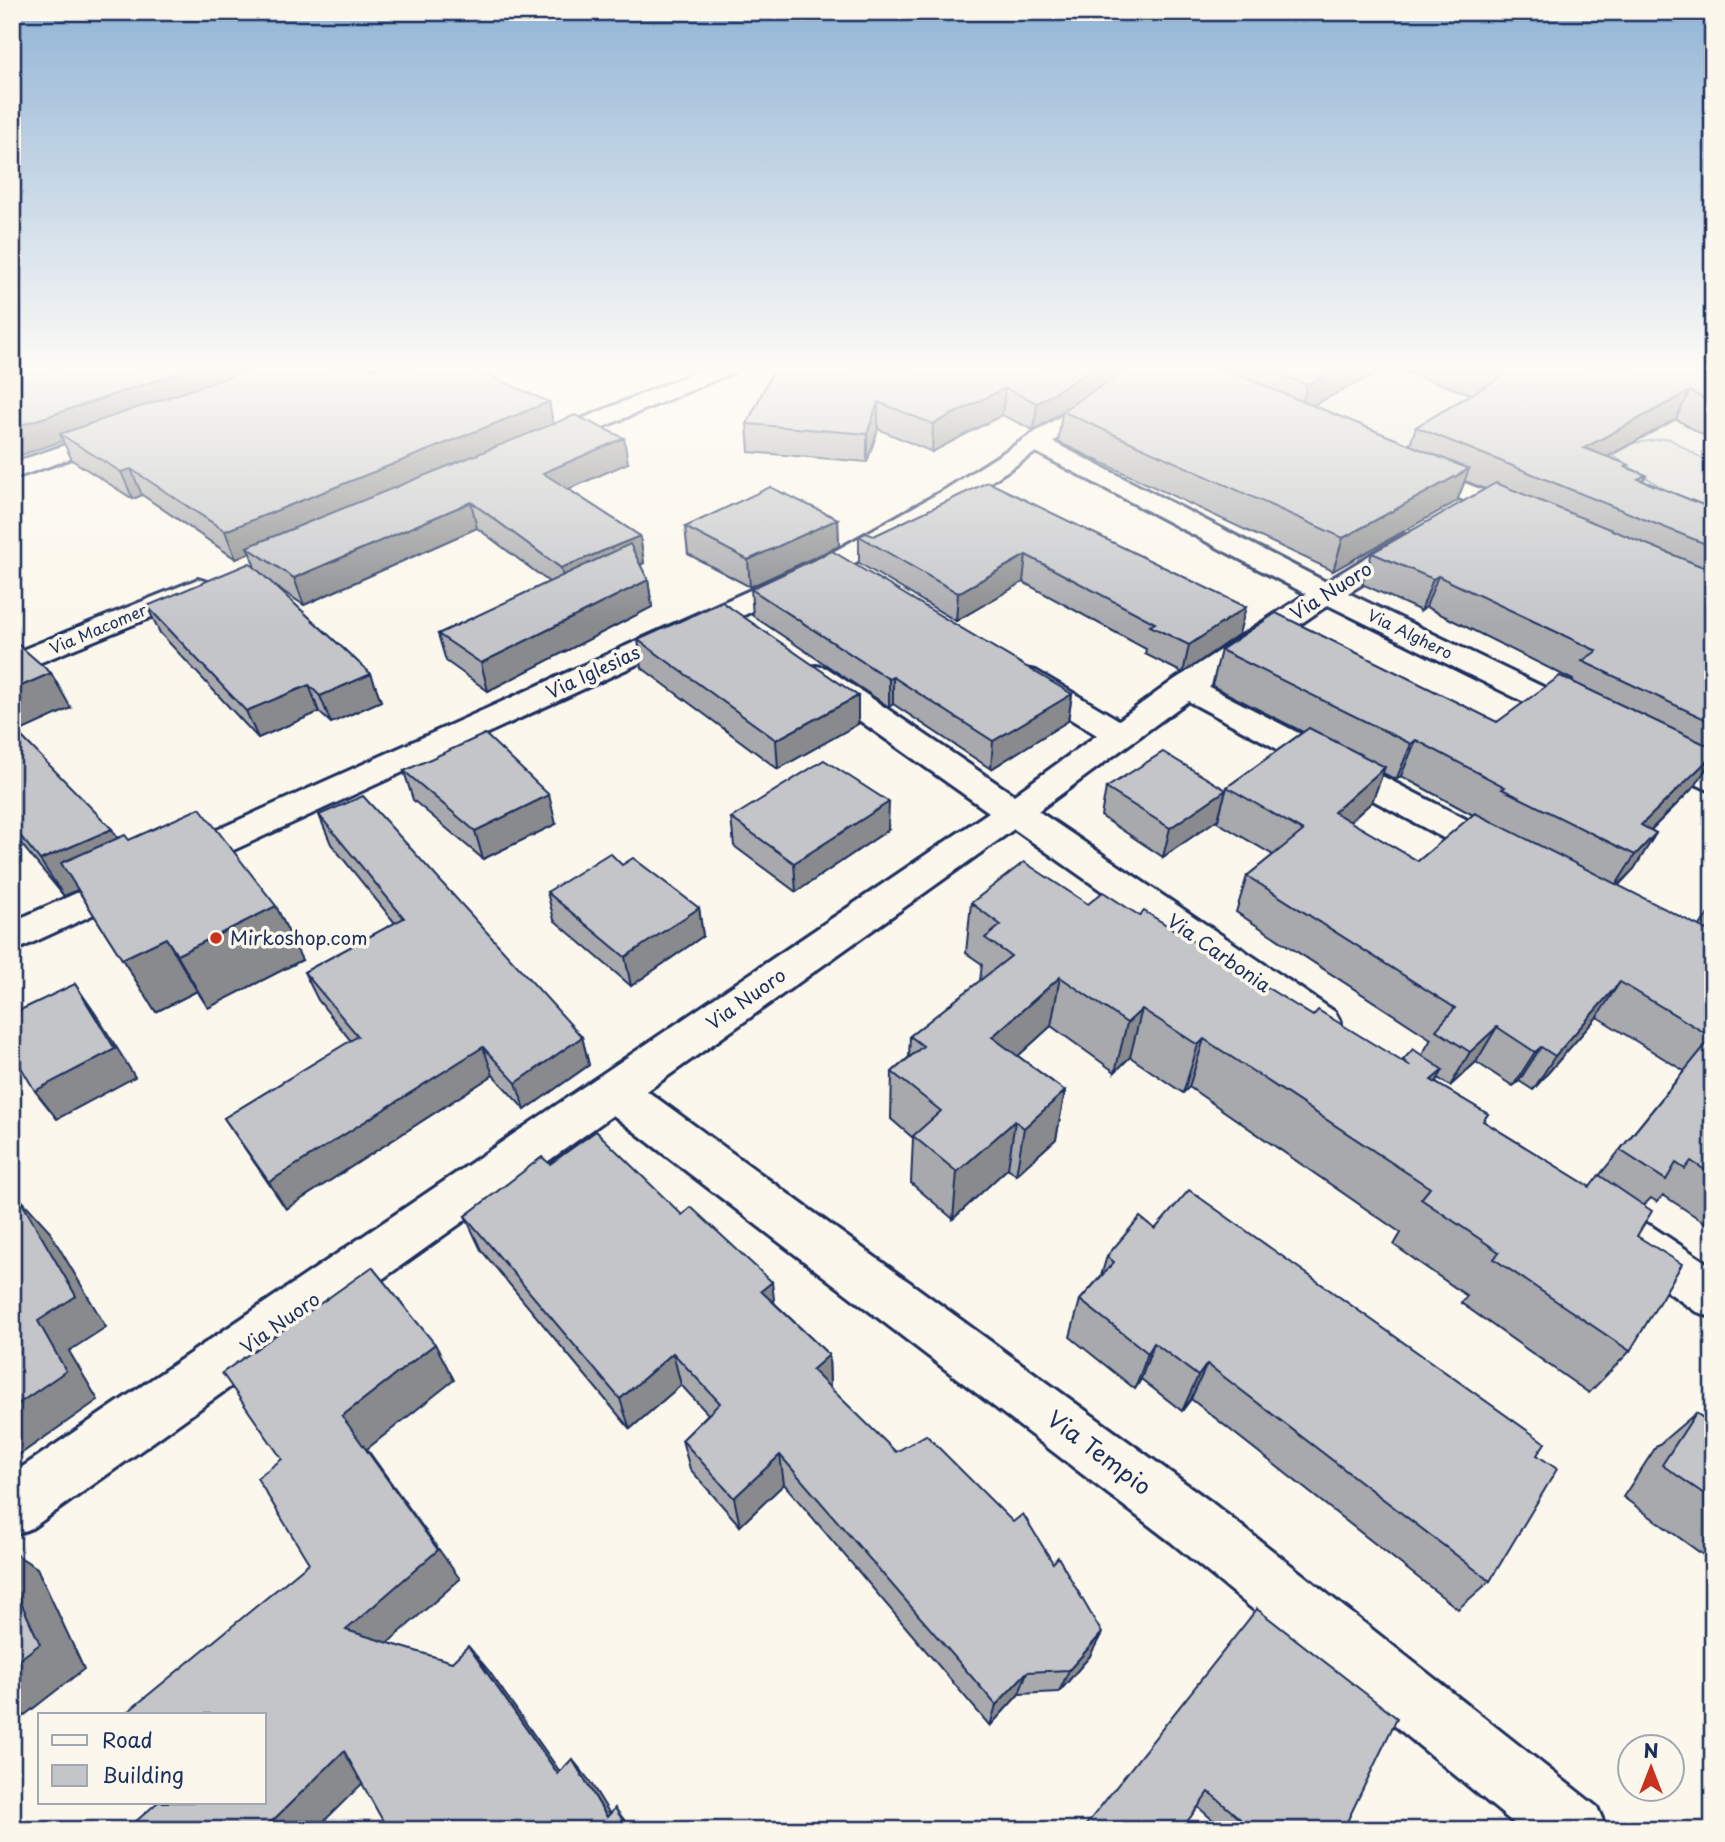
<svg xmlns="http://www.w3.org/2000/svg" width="1725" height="1842" font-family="'Playpen Sans',sans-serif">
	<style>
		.built { fill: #eae8e2 }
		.green { fill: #dadad7; stroke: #7a849a; stroke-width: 2 }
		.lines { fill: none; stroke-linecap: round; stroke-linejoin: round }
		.minor-casing { stroke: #1b2f5e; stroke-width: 6 }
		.minor { fill: #fbf7ec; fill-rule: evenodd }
		.wall { fill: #a8a9ad; stroke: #1b2f5e; stroke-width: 2; fill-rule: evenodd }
		.shaded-wall { fill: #888a8d; stroke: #1b2f5e; stroke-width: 2 }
		.building { fill: #c3c5c9; stroke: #1b2f5e; stroke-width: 2 }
		.poi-dot { fill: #c8321e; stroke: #fbf7ec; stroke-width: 2.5 }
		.labels { text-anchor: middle; stroke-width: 7; stroke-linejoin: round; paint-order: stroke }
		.far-street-label { font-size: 16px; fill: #1b2f5e; stroke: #fbf7ec }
		.street-label { font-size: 19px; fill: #1b2f5e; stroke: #fbf7ec }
		.poi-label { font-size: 19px; fill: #1b2f5e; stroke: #fbf7ec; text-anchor: start }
		.near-street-label { font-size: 23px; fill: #1b2f5e; stroke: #fbf7ec }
	</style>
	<rect width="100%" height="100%" fill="#fbf7ec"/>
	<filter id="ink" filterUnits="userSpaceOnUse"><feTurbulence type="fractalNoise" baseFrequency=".0143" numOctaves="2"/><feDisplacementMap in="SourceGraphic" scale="14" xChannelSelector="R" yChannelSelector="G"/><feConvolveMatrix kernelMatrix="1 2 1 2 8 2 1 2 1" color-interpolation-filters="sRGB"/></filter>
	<g filter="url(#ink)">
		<path class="built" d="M1193 367H1713V526L1483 472Z"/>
		<path class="green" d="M1668 438 1713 465V513L1704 515 1601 448Z"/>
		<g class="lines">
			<g class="minor-casing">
				<g id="minor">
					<path d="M708 367H737L734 372 553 448H535L532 443 535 438Z"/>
					<path d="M1138 367H1163L1053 442 1326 582 1403 535H1423L1427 541 1423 547 1348 593 1591 710 1596 717 1591 724 1580 727 1569 724 1328 605 1209 687 1516 845 1521 854 1516 863 1503 866 1490 863 1188 701 1038 811 1335 1012 1341 1023 1335 1034 1320 1039 1305 1034 1014 829 647 1091 1211 1502 1597 1807 1607 1830H1522L1171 1542 613 1115 32 1528 12 1536V1474L989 812 805 682 800 675 805 668 816 666 827 668 1014 795 1097 735 1014 685 1009 678 1014 671 1025 669 1036 671 1119 720 1174 680 1306 594 1036 452 964 499 844 569 12 952V922L824 557 946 489Z"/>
					<path d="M119 427 127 429 131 434 127 439 12 479V463Z"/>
					<path d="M1412 462 1530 509 1534 515 1530 521H1512L1403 474 1400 469 1403 464Z"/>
					<path d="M198 579 208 582 212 588 208 594 12 674V654Z"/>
					<path d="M1653 742 1713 767V792L1641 759 1636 752 1641 745Z"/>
					<path d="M1634 1219 1651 1226 1713 1267V1318L1695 1311 1617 1256 1610 1241 1617 1226Z"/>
				</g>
			</g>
			<use href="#minor" class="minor"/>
		</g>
		<g class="wall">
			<path d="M12 367 549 402 553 424 628 463 568 489 640 536 644 563 640 565 648 580 652 607 488 691 446 661 438 634 549 582 477 528 304 605 275 586 371 674 381 701 331 723 319 712 258 738 160 633 147 606 255 568 250 553 236 559 142 495 133 499 72 460 63 441Z"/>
			<path d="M775 367H1388L1312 405 1410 445 1416 427 1471 394 1408 373 1410 367H1713V441L1676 419 1608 457 1628 468 1646 475 1643 481 1713 509V765L1709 764 1695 786 1651 830 1656 833 1634 869 1618 886 1699 927 1713 907V1228L1663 1195 1657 1202 1651 1198 1644 1205 1637 1236 1630 1351 1589 1393 1461 1303 1467 1296 1394 1245 1401 1233 1189 1087 1183 1093 1130 1057 1115 1072 1051 1026 1018 1056 1065 1091 1056 1139 1016 1175 1008 1168 953 1219 911 1183 913 1138 891 1119 892 1072 909 1057 910 1036 980 981 982 964 966 953 971 903 1088 904 1140 916 1313 1016 1402 1062 1403 1060 1422 1055 1431 1039 1236 912 1247 876 1273 855 1217 822 1227 787 1303 732 1212 686 1221 650 1497 722 1572 682 1573 680 1426 607 1421 611 1362 584 1372 553 1485 489 1465 481 1457 501 1333 571 1058 442 1062 412 1034 430 1002 415 932 452 878 429 867 462 749 452 747 424ZM1383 773 1396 780 1401 776 1473 815 1418 861 1350 822 1372 802ZM1597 1017 1684 1071 1590 1187 1483 1121 1488 1114 1436 1083 1438 1078 1450 1086 1476 1062 1513 1086 1519 1081 1533 1090Z"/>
			<path d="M988 482 1239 634 1183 673 1145 654 1146 649 1023 582 956 621 859 563V536H874Z"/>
			<path d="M838 519 839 546 750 587 688 554 685 527Z"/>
			<path d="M751 589 1072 694 1068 721 991 769 893 704 889 707 753 616Z"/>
			<path d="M12 639 71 708 17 732 118 838 129 840 302 960 208 1008 197 991 156 1012 78 890 64 896 12 833Z"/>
			<path d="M638 640 858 724 778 769 642 668Z"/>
			<path d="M404 771 556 824 483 859 413 800Z"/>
			<path d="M1106 788 1218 819 1163 857 1101 816Z"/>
			<path d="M319 815 582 1037 589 1065 525 1110 493 1075 286 1209 224 1118 351 1041 318 1000 304 972 395 923 331 844Z"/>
			<path d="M731 818 888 830 796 892 734 846Z"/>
			<path d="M622 865 699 908 703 936 631 986 554 920 547 892Z"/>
			<path d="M550 1164 682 1215 829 1355 830 1386 829 1387 1090 1656 1059 1692 1019 1694 990 1726 784 1484 740 1526 690 1469 682 1440 708 1414 681 1385 630 1429 481 1250 465 1216Z"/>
			<path d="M1155 1229 1537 1455 1490 1581 1458 1609 1191 1399 1182 1411 1141 1379 1135 1389 1070 1337 1080 1300 1101 1276 1107 1256Z"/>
			<path d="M1696 1413 1713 1425V1562L1623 1497 1656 1447Z"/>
			<path d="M1257 1609 1343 1830H1224L1198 1807Z"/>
		</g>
		<g class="shaded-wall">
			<path d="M197 367H278L60 434 63 441 12 458V428Z"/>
			<path d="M1096 367H1135L1062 411V412L1034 430 1037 403Z"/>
			<path d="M1344 367H1388L1300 412 1307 385Z"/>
			<path d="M1005 388 1002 415 932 452 933 424Z"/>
			<path d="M1690 391 1676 419 1571 477 1584 448Z"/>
			<path d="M549 402 554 428 247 547 250 553 236 559 225 531Z"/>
			<path d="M878 402V429L867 462V434Z"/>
			<path d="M624 438 628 463 548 498 543 473Z"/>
			<path d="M131 469 142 495 133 499 121 472Z"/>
			<path d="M1469 469 1457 501 1333 571 1343 538Z"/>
			<path d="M471 502 477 528 304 605 294 578Z"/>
			<path d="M838 519 839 546 750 587 748 560Z"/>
			<path d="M640 536 644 563 566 595 561 568Z"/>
			<path d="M1026 555 1023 582 956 621 958 593Z"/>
			<path d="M1438 576 1426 607 1421 611 1433 579Z"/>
			<path d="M648 580 652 607 488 691 481 663Z"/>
			<path d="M1246 607 1239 634 1183 673 1189 645Z"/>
			<path d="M51 673 71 708 12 735V690Z"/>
			<path d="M371 674 381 701 331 723 320 696Z"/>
			<path d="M893 677V704L889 707V679Z"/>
			<path d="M309 685 319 712 258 738 246 711Z"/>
			<path d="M1072 694 1068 721 991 769 993 741Z"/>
			<path d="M858 696V724L778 769 776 740Z"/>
			<path d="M1416 740 1401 776 1396 780 1411 744Z"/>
			<path d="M1713 755V758L1695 786 1628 852 1641 825Z"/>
			<path d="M1385 767 1372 802 1321 847 1334 812Z"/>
			<path d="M1226 790 1218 819 1163 857 1170 828Z"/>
			<path d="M549 795 556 824 483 859 475 831Z"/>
			<path d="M889 802 888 830 796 892 794 863Z"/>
			<path d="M112 829 133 865 64 896 40 860Z"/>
			<path d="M1656 833 1634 869 1612 891 1635 855Z"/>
			<path d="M276 906 302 960 208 1008 177 955Z"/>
			<path d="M699 908 703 936 631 986 625 957Z"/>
			<path d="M166 938 197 991 156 1012 122 959Z"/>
			<path d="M1060 977 1051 1026 986 1085 992 1037Z"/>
			<path d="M1620 982 1597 1017 1533 1090 1555 1056Z"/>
			<path d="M75 984 95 1013 135 1077 57 1119 35 1091Z"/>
			<path d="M1142 1009 1130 1057 1115 1072 1127 1023Z"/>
			<path d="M1497 1027 1476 1062 1450 1086 1470 1052Z"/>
			<path d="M582 1037 589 1065 525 1110 516 1083Z"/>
			<path d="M1204 1039 1189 1087 1183 1093 1198 1045Z"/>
			<path d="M483 1047 493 1075 286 1209 269 1182Z"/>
			<path d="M1541 1047 1519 1081 1513 1086 1535 1052Z"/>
			<path d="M1443 1070 1416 1117 1431 1080Z"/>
			<path d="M1065 1091 1056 1139 1016 1175 1024 1128Z"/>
			<path d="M1015 1121 1008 1168 953 1219 957 1172Z"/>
			<path d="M18 1196 48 1229 106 1327 69 1351 98 1400 12 1460V1408L38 1321Z"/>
			<path d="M772 1282 776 1316 761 1291Z"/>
			<path d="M1154 1343 1141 1379 1135 1389 1148 1353Z"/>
			<path d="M435 1344 454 1380 367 1449 460 1579 373 1656 346 1630 342 1416Z"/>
			<path d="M673 1353 681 1385 630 1429 620 1399Z"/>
			<path d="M829 1355 830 1386 814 1402 812 1370Z"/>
			<path d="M1207 1364 1191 1399 1182 1411 1198 1376Z"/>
			<path d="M780 1455 784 1484 740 1526 734 1498Z"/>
			<path d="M12 1552 37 1568 84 1669 12 1725Z"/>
			<path d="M1102 1633 1090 1656 1059 1692 1069 1670Z"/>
			<path d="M468 1646 489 1671 575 1793 558 1774Z"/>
			<path d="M1027 1672 1019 1694 990 1726 996 1705Z"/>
			<path d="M344 1751 374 1772 315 1830H263Z"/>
			<path d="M572 1759 589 1780 620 1830 607 1817Z"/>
			<path d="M615 1808 629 1826 632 1830H629Z"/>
		</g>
		<g class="building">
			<path d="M12 367H197L12 428Z"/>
			<path d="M258 367H470L549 402 225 531 131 469 121 472 60 434Z"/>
			<path d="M775 367H1096L1037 403 1005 388 933 424 878 402 867 434 747 424Z"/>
			<path d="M1131 367H1218L1469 469 1343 538 1062 411Z"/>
			<path d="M1261 367H1344L1307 385Z"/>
			<path d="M1482 367H1713V404L1690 391 1584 448 1629 465 1625 467 1646 475 1638 479 1713 509V547L1416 427 1506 374Z"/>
			<path d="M575 415 624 438 543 473 640 536 561 568 471 502 294 578 247 547Z"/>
			<path d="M988 482 1246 607 1189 645 1150 626 1155 623 1026 555 958 593 859 536 866 533 874 536Z"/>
			<path d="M1496 483 1713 571V723L1582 661 1597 651 1438 576 1433 579 1372 553Z"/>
			<path d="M770 487 838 519 748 560 685 527Z"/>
			<path d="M630 544 648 580 481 663 438 634Z"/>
			<path d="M832 551 1072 694 993 741 893 677 889 679 751 589Z"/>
			<path d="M250 563 371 674 320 696 309 685 246 711 147 606Z"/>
			<path d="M722 602 858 696 776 740 638 640Z"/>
			<path d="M1276 613 1497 722 1560 676 1713 748V755L1641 825 1656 833 1635 855 1502 789 1505 787 1416 740 1411 744 1221 650Z"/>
			<path d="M12 639 51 673 12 690Z"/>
			<path d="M12 727 112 829 40 860 12 826Z"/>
			<path d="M1309 728 1385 767 1334 812 1418 861 1475 813 1713 933V1175L1691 1161 1685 1169 1676 1163 1666 1180 1620 1150 1712 1037 1620 982 1555 1056 1541 1047 1535 1052 1497 1027 1470 1052 1436 1030 1455 1008 1247 876 1303 831 1227 787Z"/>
			<path d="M485 734 549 795 475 831 404 771Z"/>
			<path d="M1163 752 1226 790 1170 828 1106 788Z"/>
			<path d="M824 760 889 802 794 863 731 818Z"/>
			<path d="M363 796 582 1037 516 1083 483 1047 269 1182 224 1118 358 1036 304 972 404 918 319 815Z"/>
			<path d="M200 808 276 906 177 955 166 938 122 959 61 863 125 835 129 840Z"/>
			<path d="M610 853 622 865 633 858 699 908 625 957 547 892Z"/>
			<path d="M1024 862 1088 904 1103 892 1140 916 1144 911 1313 1016 1318 1010 1411 1067 1403 1060 1413 1049 1443 1070 1431 1080 1488 1114 1483 1121 1590 1187 1599 1175 1652 1211 1637 1236 1682 1264 1630 1351 1494 1259 1499 1252 1421 1199 1430 1188 1204 1039 1198 1045 1142 1009 1127 1023 1060 977 992 1037 1065 1091 1024 1128 1015 1121 957 1172 913 1136 941 1111 892 1072 923 1046 910 1036 1011 956 985 938 1001 925 971 903Z"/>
			<path d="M75 984 115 1049 35 1091 12 1052V1014Z"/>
			<path d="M596 1131 682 1215 691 1207 772 1282 761 1291 829 1355 812 1370 896 1452 926 1435 1013 1522 1023 1514 1053 1563 1058 1557 1102 1633 1069 1670 1027 1672 996 1705 780 1455 734 1498 682 1440 720 1403 673 1353 620 1399 465 1216 542 1157 550 1164Z"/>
			<path d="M1189 1190 1545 1443 1537 1455 1557 1469 1490 1581 1207 1364 1198 1376 1154 1343 1148 1353 1080 1300 1114 1262 1107 1256 1140 1217 1155 1229Z"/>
			<path d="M18 1196 76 1296 38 1321 66 1371 12 1408V1200Z"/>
			<path d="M372 1267 435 1344 342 1416 438 1550 346 1630 452 1662 468 1646 558 1774 572 1759 607 1817 615 1808 629 1830H388L344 1751 263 1830H126L158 1802H264V1714H125L309 1563 257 1478 282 1459 222 1373Z"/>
			<path d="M1696 1413 1713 1425V1500L1662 1465Z"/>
			<path d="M12 1583 40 1644 12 1665Z"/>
			<path d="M1257 1609 1397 1718 1343 1830H1253L1209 1792 1181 1830H1082Z"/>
		</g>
	</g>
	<linearGradient id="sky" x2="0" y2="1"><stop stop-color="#91b4d6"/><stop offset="0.59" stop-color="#fdfbf6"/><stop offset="1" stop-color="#fdfbf6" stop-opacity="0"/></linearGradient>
	<rect width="1725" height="624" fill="url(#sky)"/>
	<circle class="poi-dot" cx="216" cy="938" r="7"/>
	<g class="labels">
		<g class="far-street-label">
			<text transform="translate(98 629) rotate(-23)" y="6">Via Macomer</text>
			<text transform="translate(1410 634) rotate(26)" y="6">Via Alghero</text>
		</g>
		<g class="street-label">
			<text transform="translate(1331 591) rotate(-32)" y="7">Via Nuoro</text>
			<text transform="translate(593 672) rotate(-25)" y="7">Via Iglesias</text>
			<text transform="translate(1219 953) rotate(35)" y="7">Via Carbonia</text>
			<text transform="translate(746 999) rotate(-35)" y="7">Via Nuoro</text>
			<text transform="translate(280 1323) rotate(-35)" y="7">Via Nuoro</text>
		</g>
		<g class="poi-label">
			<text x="230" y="945">Mirkoshop.com</text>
		</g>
		<g class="near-street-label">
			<text transform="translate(1099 1453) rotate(37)" y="8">Via Tempio</text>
		</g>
	</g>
	<rect width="1725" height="1842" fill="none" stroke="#fbf7ec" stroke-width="42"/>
	<rect x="21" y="21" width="1683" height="1800" fill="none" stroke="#1b2f5e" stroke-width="2.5" filter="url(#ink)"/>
	<rect x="38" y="1713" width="228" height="91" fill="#fbf7ec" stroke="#a1a7b3" stroke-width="2"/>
	<rect x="52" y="1735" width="35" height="10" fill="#fbf7ec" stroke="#a1a7b3" stroke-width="2"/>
	<text x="102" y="1748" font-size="21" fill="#1b2f5e">Road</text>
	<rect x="52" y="1765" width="35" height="21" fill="#c3c5c9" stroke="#a1a7b3" stroke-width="2"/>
	<text x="102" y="1783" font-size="21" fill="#1b2f5e">Building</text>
	<g transform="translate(1651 1768)"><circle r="33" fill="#fbf7ec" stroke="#a1a7b3" stroke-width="2"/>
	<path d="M0-5L12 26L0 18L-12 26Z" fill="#c8321e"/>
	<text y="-10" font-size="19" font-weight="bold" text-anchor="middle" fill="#1b2f5e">N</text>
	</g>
</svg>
